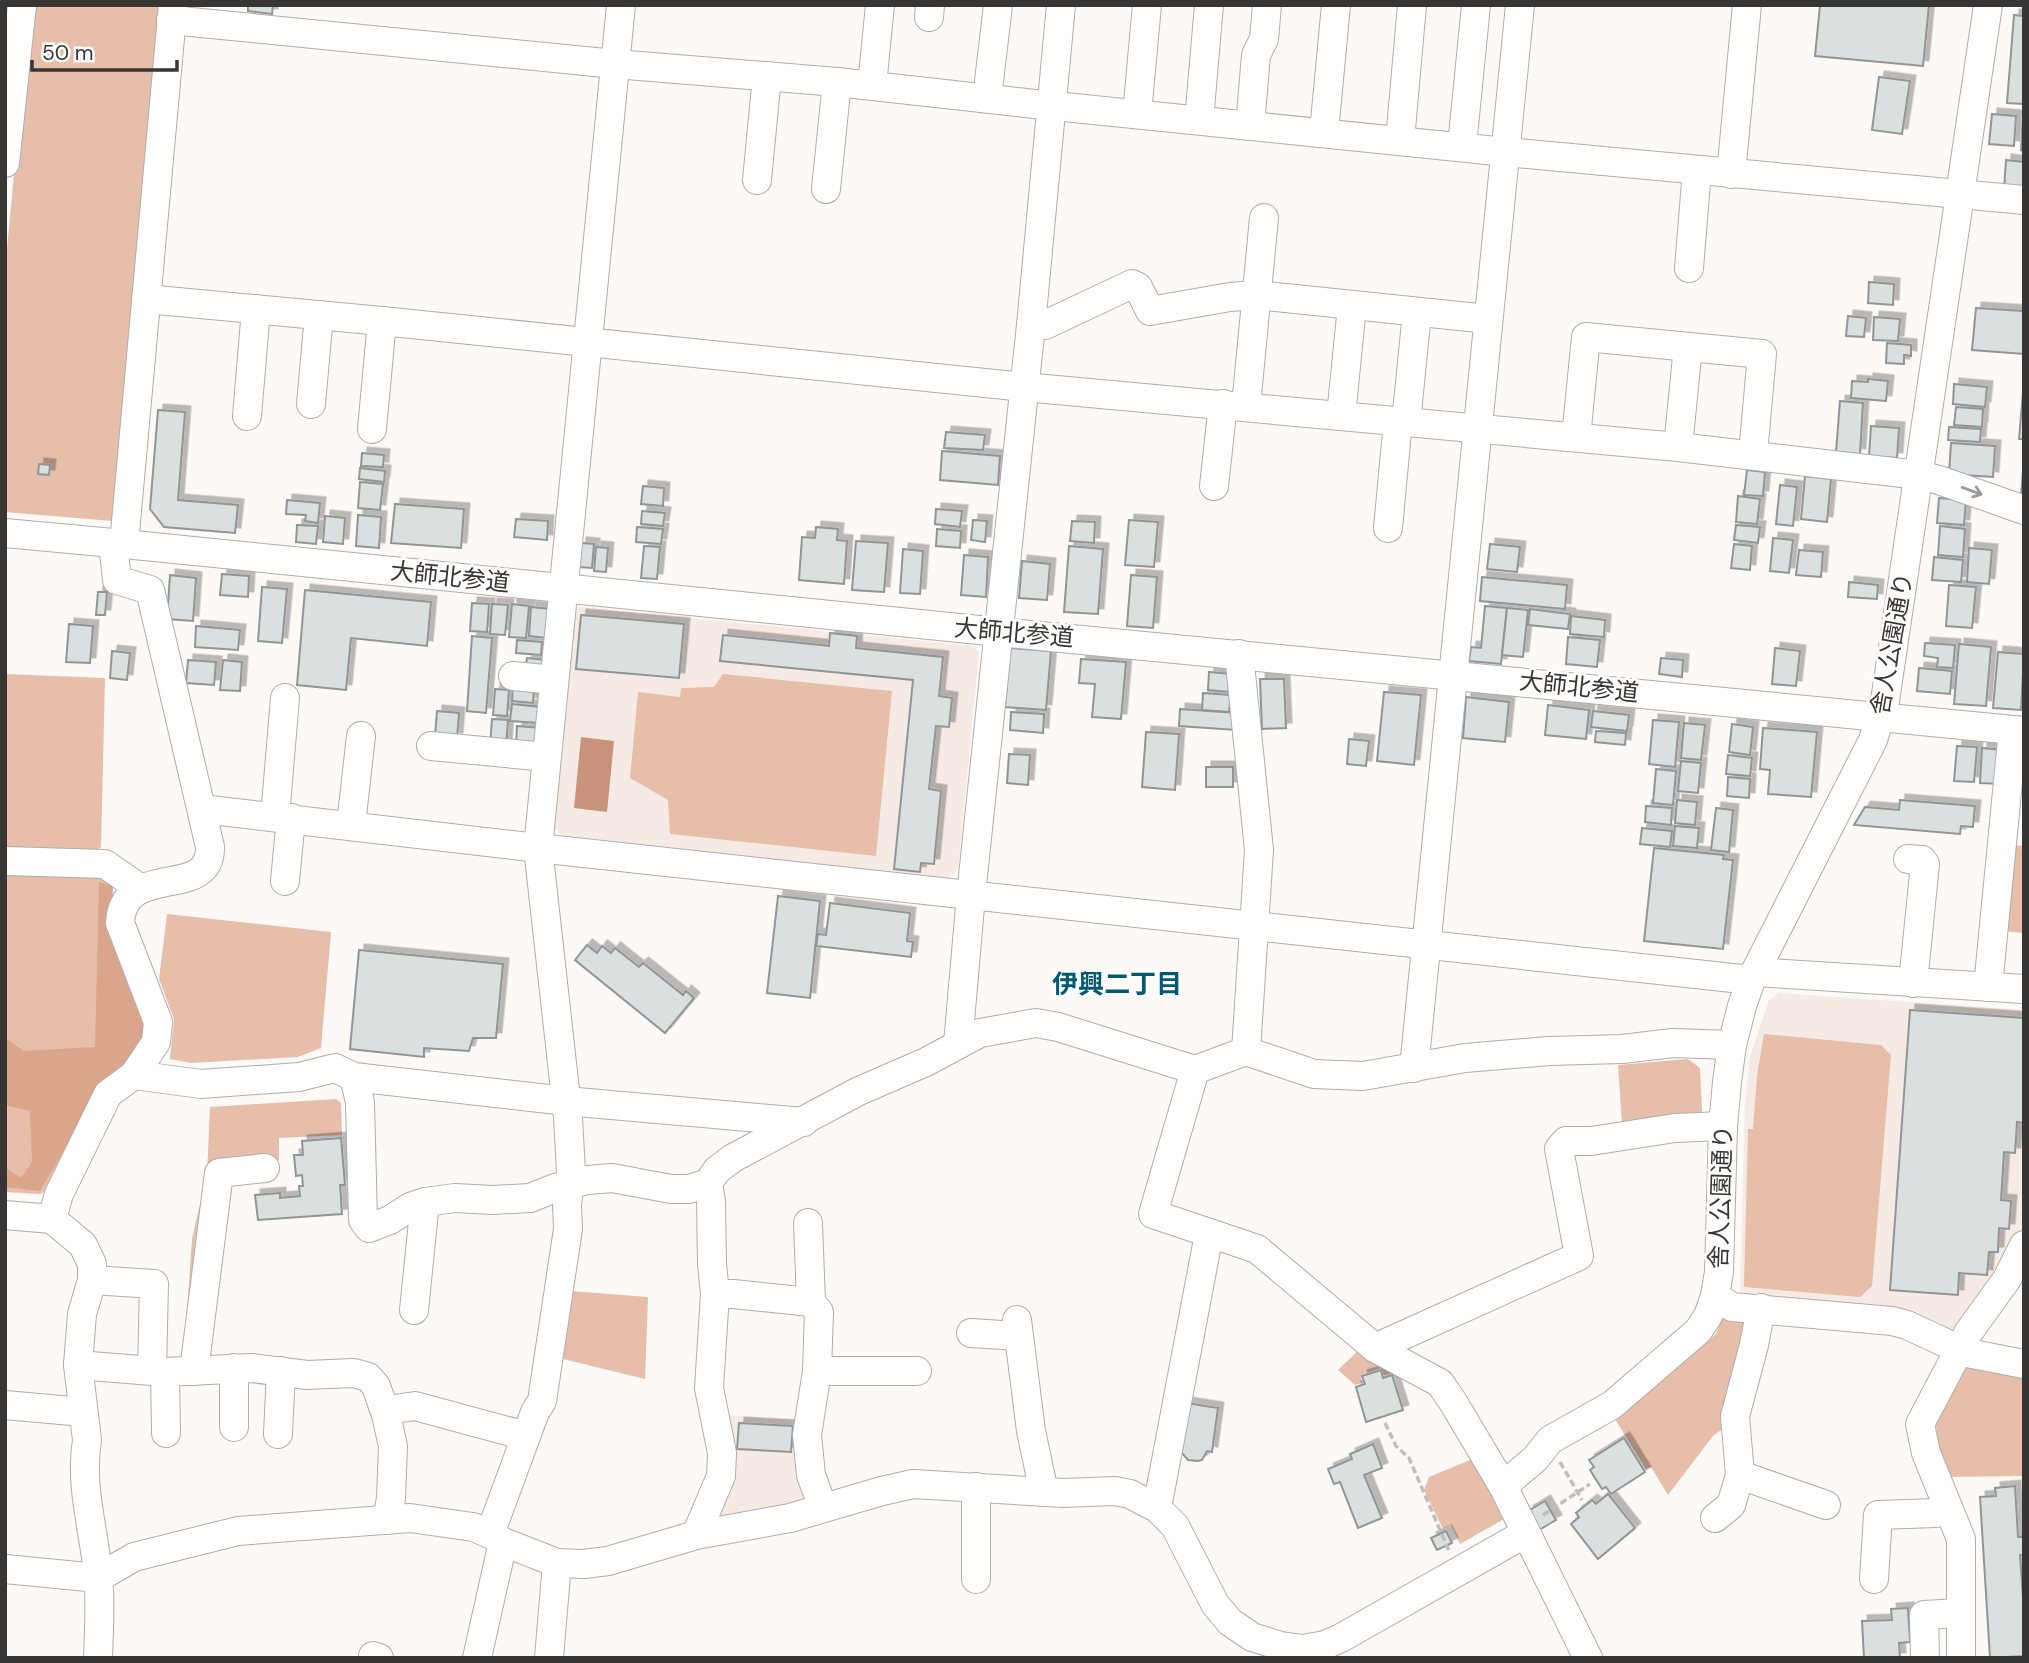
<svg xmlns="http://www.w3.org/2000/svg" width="2029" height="1663" font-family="'DM Sans','Noto Sans JP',sans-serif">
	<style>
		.built { fill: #f6eae5 }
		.green { fill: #e7beaa }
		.forest { fill: #dba58c }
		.water { fill: #c8937a }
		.building { fill: #dadfe0; stroke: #909596; stroke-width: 2; filter: url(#shadow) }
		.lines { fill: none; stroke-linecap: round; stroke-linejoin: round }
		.minor-casing { stroke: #b1adab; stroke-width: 30 }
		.path { stroke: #c1bebc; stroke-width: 3.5; stroke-dasharray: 7 3.5; stroke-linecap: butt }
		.minor { stroke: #fff; stroke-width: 28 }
		.oneway { stroke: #9b9a9a }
		.labels { text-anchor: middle; stroke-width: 6; stroke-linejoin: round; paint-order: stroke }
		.street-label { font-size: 24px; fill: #373635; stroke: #fff }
		.neighbourhood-label { font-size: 26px; font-weight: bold; fill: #005a6f; stroke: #fff }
	</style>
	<defs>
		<filter id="shadow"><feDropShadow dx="5.5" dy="-5.5" stdDeviation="0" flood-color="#0004"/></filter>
	</defs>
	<rect width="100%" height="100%" fill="#fdf9f7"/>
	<g class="built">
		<path d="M580 607 974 646 979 652 958 870 945 880 562 835 554 827 574 611Z"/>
		<path d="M1779 993 2024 1010V1227L2001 1275 1956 1329 1951 1330 1909 1311 1740 1294 1745 1104 1750 1057 1769 1000Z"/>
		<path d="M723 1415 804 1420 811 1490 791 1507 726 1520 714 1505Z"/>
	</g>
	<g class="green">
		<path d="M30 5H159L112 521 5 512V270Z"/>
		<path d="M5 674 105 678 101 847 92 854 5 851Z"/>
		<path d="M723 674 892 691 876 856 670 834 668 800 630 778 638 692 680 697 681 688 714 687Z"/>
		<path d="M2012 845 2024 846V933L2003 931Z"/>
		<path d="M5 871 99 876 110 885 106 918 120 1065 47 1190 40 1194 5 1192Z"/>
		<path d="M167 914 331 932 321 1048 298 1057 191 1063 170 1059 174 1019 159 979Z"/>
		<path d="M1764 1034 1881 1045 1891 1055 1872 1286 1860 1297 1744 1287 1748 1129H1753L1757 1075Z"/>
		<path d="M1688 1059 1700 1068 1702 1111 1697 1116 1622 1124 1618 1065Z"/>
		<path d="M336 1099 341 1103 342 1135 279 1138V1160L215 1170 185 1341 192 1239 207 1173 210 1107Z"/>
		<path d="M570 1291 648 1297 645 1379 563 1359Z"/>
		<path d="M1723 1315 1748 1317 1729 1424 1713 1436 1668 1495 1651 1467 1646 1469 1615 1419 1716 1334Z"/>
		<path d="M1362 1347 1399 1371 1384 1375 1381 1368 1361 1375 1362 1383 1355 1385 1338 1370Z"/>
		<path d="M1967 1366 2024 1376V1476L1950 1477 1939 1449 1935 1418Z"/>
		<path d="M1475 1458 1504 1519 1460 1544 1451 1525 1443 1529 1424 1490 1429 1477Z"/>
	</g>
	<path class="forest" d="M99 882 113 886 112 917 147 1023 146 1039 97 1094 40 1191 5 1187V1167L21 1178 32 1162 30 1111 5 1105V1037L23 1051 95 1047Z"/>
	<path class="water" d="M581 737 614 741 607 812 574 808Z"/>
	<g class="building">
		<path d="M248 5H273L272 14 248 11Z"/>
		<path d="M1820 5H1929L1923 66 1815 56Z"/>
		<path d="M2014 15 2024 16V104L2007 103Z"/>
		<path d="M1879 77 1910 81 1902 134 1872 130Z"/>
		<path d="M1992 114 2016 116 2014 146 1989 144Z"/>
		<path d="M2023 116 2024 117V151L2021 150Z"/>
		<path d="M2006 160 2024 162V191L2004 189Z"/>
		<path d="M1869 282 1894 284 1893 305 1868 303Z"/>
		<path d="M1976 308 2024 311V354L1972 350Z"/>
		<path d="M1848 316 1866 318 1864 337 1846 336Z"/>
		<path d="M1874 317 1900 319 1898 341 1873 340Z"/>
		<path d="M1887 343 1911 345V356L1904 355V364L1886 363Z"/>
		<path d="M1868 379 1888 381 1886 401 1851 398 1852 381 1868 382Z"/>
		<path d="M1954 384 1987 387 1985 407 1953 404Z"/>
		<path d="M2023 392H2024V439H2019Z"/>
		<path d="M1840 401 1863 403 1860 454 1836 452Z"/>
		<path d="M1956 407 1983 409 1982 427 1954 425Z"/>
		<path d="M158 410 185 412 178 500 238 505 235 533 164 527 150 509Z"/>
		<path d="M1871 426 1899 428 1897 458 1869 456Z"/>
		<path d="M1949 427 1981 429 1980 442 1948 440Z"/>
		<path d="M946 432 985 435 983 450 944 448Z"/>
		<path d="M1951 443 1995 446 1993 477 1949 474Z"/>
		<path d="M942 451 1000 456 998 485 940 480Z"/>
		<path d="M362 453 384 455 383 467 361 466Z"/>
		<path d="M2024 456V496H2021Z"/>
		<path d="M39 464 50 465 49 475 38 474Z"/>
		<path d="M360 468 385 471 384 482 359 479Z"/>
		<path d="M1747 470 1765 472 1763 496 1744 495Z"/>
		<path d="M1805 476 1831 479 1827 522 1801 519Z"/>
		<path d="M360 482 383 484 380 510 358 508Z"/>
		<path d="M1780 485 1797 487 1793 526 1776 524Z"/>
		<path d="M643 486 664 488 663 506 641 504Z"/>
		<path d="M1738 496 1760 499 1757 524 1736 522Z"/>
		<path d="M1939 498 1966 500 1964 525 1937 523Z"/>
		<path d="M287 500 320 503 318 523 305 521 306 515 286 514Z"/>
		<path d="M395 504 464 509 461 548 391 543Z"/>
		<path d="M936 509 962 511 960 527 935 524Z"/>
		<path d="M642 511 665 513 663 526 641 524Z"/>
		<path d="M358 515 381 517 379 548 356 546Z"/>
		<path d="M325 516 345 518 343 544 323 542Z"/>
		<path d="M516 519 548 521 547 540 514 537Z"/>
		<path d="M973 520 987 521 985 542 971 540Z"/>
		<path d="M1129 520 1158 522 1154 567 1125 565Z"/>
		<path d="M1072 521 1095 522 1094 543 1070 541Z"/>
		<path d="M297 525 318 526 316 544 296 542Z"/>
		<path d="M1736 525 1760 527 1758 543 1734 540Z"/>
		<path d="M1940 526 1965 529 1963 557 1938 555Z"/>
		<path d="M637 527 663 529 661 544 636 542Z"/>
		<path d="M816 527 838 529 837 540 847 541 844 584 799 580 802 537 815 538Z"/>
		<path d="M937 529 961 531 960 548 936 546Z"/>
		<path d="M1773 538 1793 540 1789 573 1770 571Z"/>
		<path d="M856 541 888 543 884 592 852 590Z"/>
		<path d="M581 543 594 544 592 568 579 567Z"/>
		<path d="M1490 544 1520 547 1517 572 1487 569Z"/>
		<path d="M1734 544 1752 546 1750 570 1731 568Z"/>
		<path d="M644 546 660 547 657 579 641 578Z"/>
		<path d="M1069 546 1103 549 1098 614 1064 612Z"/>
		<path d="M596 547 608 548 606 572 594 571Z"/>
		<path d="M1969 548 1992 550 1989 584 1967 582Z"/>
		<path d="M903 549 923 551 920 594 900 593Z"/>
		<path d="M1799 550 1823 552 1821 577 1796 575Z"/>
		<path d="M964 555 988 557 986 597 961 595Z"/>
		<path d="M1934 557 1963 560 1961 582 1932 580Z"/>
		<path d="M1022 561 1050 564 1047 600 1019 598Z"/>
		<path d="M222 574 249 576 248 597 220 595Z"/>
		<path d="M170 575 196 578 193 621 167 619Z"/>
		<path d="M1131 575 1157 577 1153 628 1127 626Z"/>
		<path d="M1482 577 1567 585 1565 609 1480 601Z"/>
		<path d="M1849 582 1878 585 1877 599 1848 597Z"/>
		<path d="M1949 585 1976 587 1972 628 1946 626Z"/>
		<path d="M262 587 287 589 282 643 258 641Z"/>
		<path d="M305 590 431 602 427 646 351 638 346 690 297 685Z"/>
		<path d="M98 592H107L105 615H96Z"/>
		<path d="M472 603 489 604 487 632 470 631Z"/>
		<path d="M492 604 508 605 505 635 490 634Z"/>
		<path d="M512 604 529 606 526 638 509 637Z"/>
		<path d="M1485 606 1507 608 1501 664 1469 661 1471 647 1481 648Z"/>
		<path d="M531 607 550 609 548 638 529 636Z"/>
		<path d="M1507 608 1528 610 1523 657 1502 655Z"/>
		<path d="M1530 609 1570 614 1568 629 1528 625Z"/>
		<path d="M581 615 684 624 679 678 576 669Z"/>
		<path d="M1571 616 1605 620 1604 637 1570 634Z"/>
		<path d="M69 624 93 626 90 663 66 662Z"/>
		<path d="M196 626 240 630 238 650 195 647Z"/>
		<path d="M830 633 857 636 856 648 943 657 939 696 952 698 949 727 936 726 929 789 941 791 934 864 921 863 920 872 894 869 913 680 720 661 723 635 829 646Z"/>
		<path d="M472 636 492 638 486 713 467 711Z"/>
		<path d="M1568 637 1600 640 1597 667 1566 664Z"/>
		<path d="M517 640 542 642 541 655 516 653Z"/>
		<path d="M1925 643 1955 645 1953 668 1937 667 1938 658 1924 656Z"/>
		<path d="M1959 644 1991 647 1986 706 1954 704Z"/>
		<path d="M1010 648 1051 651 1046 710 1005 707Z"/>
		<path d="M1775 648 1800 651 1796 686 1772 684Z"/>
		<path d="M112 651 130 653 127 680 110 678Z"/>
		<path d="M1998 652 2024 654 2021 710 1993 708Z"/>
		<path d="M527 658 547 660 546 675 525 673Z"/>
		<path d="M1661 658 1683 660 1682 677 1659 674Z"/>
		<path d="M1081 659 1126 662 1121 719 1092 717 1095 684 1079 683Z"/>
		<path d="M188 660 216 662 214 685 186 683Z"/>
		<path d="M223 660 242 662 240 691 220 690Z"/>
		<path d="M1919 668 1952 671 1950 694 1917 691Z"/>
		<path d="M1209 672 1231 674 1230 692 1208 690Z"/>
		<path d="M1260 679H1284L1286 728 1262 729Z"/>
		<path d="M513 684 534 686 533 703 512 701Z"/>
		<path d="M495 689 509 690 507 716 493 715Z"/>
		<path d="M1384 692 1421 695 1414 765 1377 761Z"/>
		<path d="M1203 693 1231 695 1229 712 1202 710Z"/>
		<path d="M1466 697 1509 702 1505 742 1463 738Z"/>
		<path d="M512 704 541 707 540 723 510 721Z"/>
		<path d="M1548 705 1589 710 1586 739 1545 735Z"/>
		<path d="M1180 709 1237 713 1236 730 1179 726Z"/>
		<path d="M437 711 459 713 457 738 435 736Z"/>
		<path d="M1593 711 1629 715 1627 731 1591 727Z"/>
		<path d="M1011 712 1044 714 1043 733 1010 730Z"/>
		<path d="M492 719 508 720 506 747 490 746Z"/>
		<path d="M1653 720 1679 722 1675 767 1649 764Z"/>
		<path d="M1684 723 1705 725 1701 760 1681 758Z"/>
		<path d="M1732 724 1753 727 1750 755 1729 752Z"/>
		<path d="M517 726 541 728 539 748 516 746Z"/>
		<path d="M1763 728 1817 732 1811 797 1768 794 1770 770 1760 769Z"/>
		<path d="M1596 731 1626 733 1625 745 1595 742Z"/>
		<path d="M1146 732 1179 734 1175 790 1142 787Z"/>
		<path d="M1349 739 1369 741 1366 766 1347 764Z"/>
		<path d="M1957 746 1977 747 1974 782 1954 781Z"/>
		<path d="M1982 748 2003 750 2001 784 1980 783Z"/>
		<path d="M1009 754 1030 755 1028 785 1007 783Z"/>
		<path d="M1728 755 1752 758 1750 776 1726 774Z"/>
		<path d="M1681 761 1701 763 1698 793 1678 791Z"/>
		<rect x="1206" y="767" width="27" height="20"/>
		<path d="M1656 769 1676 771 1673 805 1653 803Z"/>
		<path d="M1728 777 1750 779 1749 798 1727 796Z"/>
		<path d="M1677 800 1697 802 1695 825 1675 823Z"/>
		<path d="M1900 800 1975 806 1973 827 1961 826 1960 834 1854 825 1865 807 1899 810Z"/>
		<path d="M1646 806 1672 808 1671 825 1645 822Z"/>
		<path d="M1716 808 1733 810 1729 852 1711 850Z"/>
		<path d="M1675 826 1699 828 1697 848 1673 846Z"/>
		<path d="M1642 828 1672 831 1670 847 1640 844Z"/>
		<path d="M1654 848 1724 855 1723 859 1733 860 1723 949 1644 941Z"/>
		<path d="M778 896 820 901 810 998 767 993Z"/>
		<path d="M830 903 910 913 907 941 913 942 911 957 816 946 818 934 826 935Z"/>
		<path d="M587 945 597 953 602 946 611 953 615 948 639 967 643 963 683 995 686 991 694 998 665 1033 575 960Z"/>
		<path d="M359 950 503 964 496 1038H473L469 1051 424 1048V1057L350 1049Z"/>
		<path d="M1910 1010 2024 1018V1123L2017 1122 2015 1153 2004 1152 2001 1200 2011 1201 2009 1229 1999 1228 1998 1252H1989L1987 1275 1959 1273 1958 1295 1890 1290Z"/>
		<path d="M341 1138 345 1185H340L342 1214 258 1220 255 1195 280 1193V1198L300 1196 299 1186H303L302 1175 296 1176 294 1155H303L302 1141Z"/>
		<path d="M1381 1370 1383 1378 1392 1375 1403 1410 1366 1422 1356 1387 1365 1384 1362 1376Z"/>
		<path d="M1186 1403 1218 1408 1212 1452 1207 1451 1202 1460 1198 1461 1188 1460 1181 1452Z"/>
		<path d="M739 1423 793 1426 791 1452 737 1449Z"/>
		<path d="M1624 1438 1645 1472 1611 1494 1606 1487 1602 1489 1590 1470 1594 1467 1589 1460Z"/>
		<path d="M1373 1444 1382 1468 1364 1475 1382 1518 1358 1528 1340 1482 1334 1484 1328 1469 1352 1459 1350 1454Z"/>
		<path d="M2015 1486 2018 1537H2024V1555H2020L2024 1611V1656L1990 1658 1980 1497 1996 1496 1995 1488Z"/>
		<path d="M1608 1494 1635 1528 1598 1559 1571 1524 1579 1517 1576 1513 1592 1500 1596 1504Z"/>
		<path d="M1545 1501 1556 1520 1539 1530 1528 1511Z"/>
		<path d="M1446 1531 1452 1543 1437 1550 1431 1538Z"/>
		<path d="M1908 1608 1910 1642 1899 1643 1900 1658H1864L1862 1621 1892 1620 1891 1609Z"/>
	</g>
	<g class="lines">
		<g class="minor-casing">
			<g id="minor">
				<path d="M929 17 930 5"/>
				<path d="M171 20 615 64 837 82 1035 104 1506 152 2024 200"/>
				<path d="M872 85 880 5"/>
				<path d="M987 98 998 5"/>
				<path d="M1137 114 1147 5"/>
				<path d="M1199 120 1209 5"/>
				<path d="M1250 126 1256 55 1264 39 1267 5"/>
				<path d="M1324 132 1336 5"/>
				<path d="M1400 140 1412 5"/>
				<path d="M1462 146 1476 5"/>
				<path d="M5 163 22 5"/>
				<path d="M1731 174 1747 5"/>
				<path d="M757 180 767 76"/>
				<path d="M826 189 837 82"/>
				<path d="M1689 268 1697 170"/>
				<path d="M146 299 382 321 1024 387 1678 447 1919 475 1939 480 2024 510"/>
				<path d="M1031 325H1045L1132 284 1138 287 1150 311 1230 297 1256 295 1488 319"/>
				<path d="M311 404 319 315"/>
				<path d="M1246 406 1264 218"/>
				<path d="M247 416 256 309"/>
				<path d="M1341 416 1352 306"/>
				<path d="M1406 422 1417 313"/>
				<path d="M372 429 382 321"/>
				<path d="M1576 437 1586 337 1762 354 1753 454"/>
				<path d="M1678 447 1688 347"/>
				<path d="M1214 486 1223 404"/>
				<path d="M1388 528 1398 421"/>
				<path d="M5 533 124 544 999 632 2024 731"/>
				<path d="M113 543 117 580 150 590 210 847C211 902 123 860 120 923L158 1022 156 1042 134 1075"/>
				<path d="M124 544 173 5"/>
				<path d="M1239 654 1259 850 1246 1051 1195 1070 1153 1214 1257 1249 1375 1348 1579 1256 1559 1149 1566 1141H1591L1675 1128 1723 1126"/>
				<path d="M513 676 554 680"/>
				<path d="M431 746 546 757"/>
				<path d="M202 809 538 848 1751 980"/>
				<path d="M275 817 285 698"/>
				<path d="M351 825 361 736"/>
				<path d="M1908 859 1922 860 1925 864 1913 983"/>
				<path d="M5 861 105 864 141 889"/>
				<path d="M285 881 291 818"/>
				<path d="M1755 972 2024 989"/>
				<path d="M1988 987 2013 730"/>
				<path d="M958 1044 971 895 1031 325 1061 5"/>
				<path d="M1246 1051 1314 1074 1363 1076 1465 1058 1549 1051 1622 1049 1673 1043 1732 1045"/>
				<path d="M1414 1068 1520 5"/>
				<path d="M354 1077 360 1102 363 1220 369 1228 390 1220 410 1207 425 1202 455 1198 493 1200 530 1198 555 1188 587 1180 612 1178 671 1189H689L708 1183"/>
				<path d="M5 1215 52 1219"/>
				<path d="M808 1223 811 1302"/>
				<path d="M92 1280 154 1284 152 1371"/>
				<path d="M715 1294H733L811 1302 819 1312 817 1371 807 1435 811 1475 823 1508"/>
				<path d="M1715 1296 1732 1307 1892 1321 1907 1325 1967 1353 2024 1364"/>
				<path d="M414 1310 425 1202"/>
				<path d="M1017 1320 1031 1431 1044 1492"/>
				<path d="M971 1333 1019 1336"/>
				<path d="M1375 1348 1440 1383 1453 1402 1503 1486 1588 1658"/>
				<path d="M78 1365 165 1372 252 1368 307 1375 354 1373 368 1377 376 1386 386 1415 393 1446 391 1498 387 1520"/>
				<path d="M234 1368V1427"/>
				<path d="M194 1371 219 1173 265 1168"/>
				<path d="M817 1371H917"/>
				<path d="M165 1372 166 1433"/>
				<path d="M5 1405 83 1412"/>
				<path d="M395 1409 415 1406 526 1436"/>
				<path d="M278 1434 281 1371"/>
				<path d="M1740 1475 1826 1505"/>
				<path d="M1503 1486 1535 1459 1550 1440 1612 1405 1698 1331 1708 1316 1715 1296 1719 1272 1723 1126 1727 1082 1732 1045 1742 1006 1751 980 1873 740 1885 701 1988 5"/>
				<path d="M1157 1508 1209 1234"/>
				<path d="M1715 1518 1731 1505 1740 1475 1735 1416 1754 1345 1761 1308"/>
				<path d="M490 1534 535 1412 542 1401 568 1229 567 1205 571 1173 568 1117 538 848 621 5"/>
				<path d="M696 1535 721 1476 722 1453 709 1388 715 1294 712 1264 711 1201 708 1183 717 1170 733 1158 859 1091 926 1062 980 1033 1036 1023 1058 1027 1195 1070"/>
				<path d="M5 1569 98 1578 134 1557 238 1531 410 1518 473 1527 490 1534 503 1542 557 1563 584 1564 608 1561 696 1535 790 1518 882 1491 913 1484 1063 1493 1115 1491 1130 1494 1145 1502 1157 1508 1175 1526 1215 1604 1230 1622 1252 1637 1281 1646 1303 1649 1325 1645 1341 1638 1526 1533"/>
				<path d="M976 1579V1487"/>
				<path d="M1874 1579 1878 1515 1936 1513 1948 1508"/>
				<path d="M373 1656 379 1658"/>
				<path d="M98 1658C99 1627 101 1596 97 1565 92 1524 80 1482 87 1440L78 1365 82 1314 92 1280V1264L83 1245 52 1219 59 1194 108 1094 134 1075 201 1084 299 1077 335 1068 354 1077 566 1101 804 1122"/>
				<path d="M477 1658 503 1542"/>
				<path d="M549 1658 557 1563"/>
				<path d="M1925 1658 1924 1615 1960 1613"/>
				<path d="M1961 1658V1539L1926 1453 1920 1424 1968 1333 2007 1279 2024 1245"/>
			</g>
		</g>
		<g class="path">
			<path d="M1385 1423 1396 1446 1409 1458 1449 1551"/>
			<path d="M1560 1462 1582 1500"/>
			<path d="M1543 1515 1590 1484"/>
		</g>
		<use href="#minor" class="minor"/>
	</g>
	<defs><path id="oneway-shaft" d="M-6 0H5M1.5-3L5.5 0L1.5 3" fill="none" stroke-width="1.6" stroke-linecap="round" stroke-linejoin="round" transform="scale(1.75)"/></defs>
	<use class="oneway" href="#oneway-shaft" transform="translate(1972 491) rotate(20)"/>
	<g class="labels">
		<g class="street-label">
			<text transform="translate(450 577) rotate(6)" y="8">大師北参道</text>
			<text transform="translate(1014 633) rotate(5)" y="8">大師北参道</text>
			<text transform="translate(1892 644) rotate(-80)" y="8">舎人公園通り</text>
			<text transform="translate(1579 687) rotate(6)" y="8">大師北参道</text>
			<text transform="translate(1721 1197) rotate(-88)" y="8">舎人公園通り</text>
		</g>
		<g class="neighbourhood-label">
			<text x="1117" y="993">伊興二丁目</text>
		</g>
	</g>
	<rect width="2029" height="1663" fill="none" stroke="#373635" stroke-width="14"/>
	<path d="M32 60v10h145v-10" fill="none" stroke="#373635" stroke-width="3.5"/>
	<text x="42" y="60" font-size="21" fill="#373635" stroke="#ffffff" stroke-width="5" paint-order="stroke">50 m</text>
</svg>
